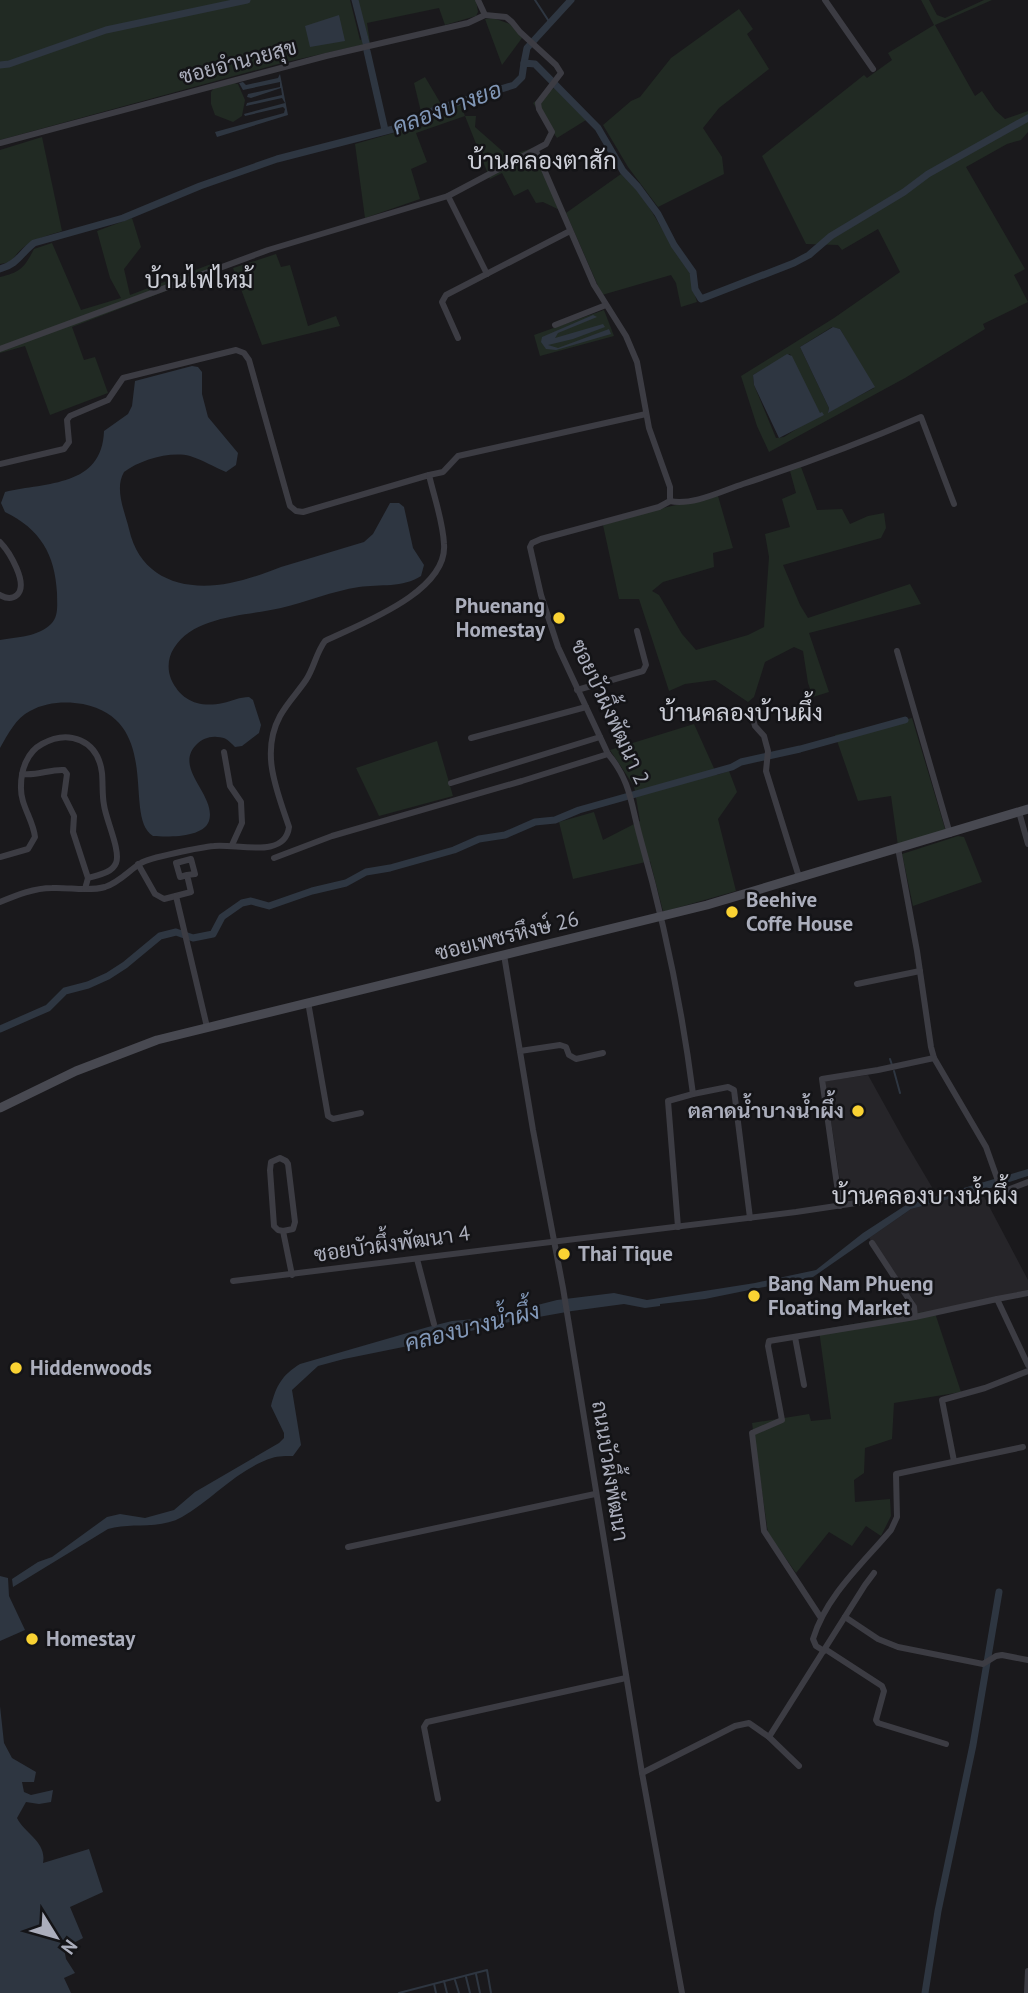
<svg xmlns="http://www.w3.org/2000/svg" width="1028" height="1993" font-family="'PT Sans',Sarabun,sans-serif">
	<style>
		.built { fill: #262529 }
		.green { fill: #212a23; fill-rule: evenodd }
		.water { fill: #2e3641 }
		.lines { fill: none; stroke-linecap: round; stroke-linejoin: round }
		.stream { stroke: #2e3641; stroke-width: 2 }
		.canal { stroke: #2e3641; stroke-width: 7 }
		.street { stroke: #3c3c43; stroke-width: 6 }
		.secondary { stroke: #484951; stroke-width: 9 }
		.poi-dot { fill: #f9d233; stroke: #141417; stroke-width: 2.5 }
		.labels { text-anchor: middle; stroke-width: 5; stroke-linejoin: round; paint-order: stroke }
		.street-label { font-size: 21px; fill: #abaebc; stroke: #141417 }
		.poi-label { font-size: 21px; font-weight: bold; fill: #abaebc; stroke: #141417; text-anchor: start }
		.water-label { font-size: 23px; font-style: italic; fill: #8197b7; stroke: #141417 }
		.quarter-label { font-size: 24px; fill: #ccced7; stroke: #141417 }
	</style>
	<rect width="100%" height="100%" fill="#1a191c"/>
	<g class="built">
		<path d="M868 1075 904 1140 933 1189 843 1201 825 1081Z"/>
		<path d="M981 1191 1028 1280V1290L918 1316 914 1301 869 1238 911 1209Z"/>
	</g>
	<g class="green">
		<path d="M0 0H350L360 40 363 39 356 0H476L478 12 476 16 445 25 439 8 367 23 370 43 282 63 0 140Z"/>
		<path d="M921 0H929L937 15 945 18 984 0H992L935 25 975 96 982 91 995 110 1005 119 1028 111V132L1021 140 1007 144 966 167 1025 269 1014 275 1028 302 983 324 985 329 905 378 769 452 757 426 741 376 834 318 900 272 878 229 842 250 838 245 806 244 762 156 864 75 867 78 892 60 888 53 934 25ZM832 327 840 329 874 388 828 412 829 408 800 347ZM790 354 820 414 784 437 776 438 754 385 753 375Z"/>
		<path d="M739 9 753 29 747 34 769 69 719 108 703 128 722 157 724 174 658 207 628 167 603 125 631 101 640 97 671 58Z"/>
		<path d="M493 18 510 24 522 38 502 65 485 19Z"/>
		<path d="M425 77 441 104 421 112 414 83Z"/>
		<path d="M234 83 238 84 245 100 242 116 233 122 215 115 211 104V92L214 88Z"/>
		<path d="M554 88 586 120 557 138 533 103Z"/>
		<path d="M460 103 465 116H476L475 127 508 156 533 148 566 213 621 174C642 191 654 216 668 239 675 250 684 260 690 271 693 278 694 293 697 302L681 307 676 283 671 275 602 295 566 213 543 202 536 203 528 189 514 196 502 173 490 179 465 116 416 133 427 162 411 169 420 199 365 218 355 144 404 130 414 129 437 113Z"/>
		<path d="M42 137 62 231C40 238 24 241 11 262L0 264V150Z"/>
		<path d="M132 218 141 247 124 269 130 295 211 264 213 273 72 327 84 360 95 357 108 393 50 415 25 346 0 353V277C21 272 24 268 34 249L52 243 81 310 121 298 110 278 97 231Z"/>
		<path d="M276 254 281 267 290 265 308 326 336 316 340 326 262 345 233 268Z"/>
		<path d="M604 310 614 336 540 356 534 335Z"/>
		<path d="M801 467 817 510 842 509 850 524 868 516 884 513 886 528 881 538 783 565 800 605 808 618 910 584 921 604 809 633 829 692 813 697 808 683 803 651 794 647 765 662 754 697 748 702 715 680 685 684 669 691 639 599H619L603 525 667 507 718 496 733 548 713 553 714 567 663 582 652 591 659 595 682 634 696 650 748 635 764 627 769 557 765 534 790 527 782 499 796 493 790 471Z"/>
		<path d="M912 718 946 832 898 846 891 796 858 801 835 735Z"/>
		<path d="M694 724 717 775 729 771 737 792 718 819 736 891 666 911H663L650 861 573 879 559 822 594 812 603 840 640 821 634 786 610 750Z"/>
		<path d="M437 741 453 796 379 816 356 768Z"/>
		<path d="M958 836 964 837 982 882 913 906 902 854Z"/>
		<path d="M934 1310 961 1392 894 1403 892 1439 865 1448 864 1473 854 1480 855 1502 890 1499 891 1516 881 1536 866 1526 852 1546 829 1532 796 1573 768 1533 752 1423 809 1414 811 1421 831 1419 819 1330Z"/>
	</g>
	<g class="water">
		<path d="M339 15 345 41 310 47 305 26Z"/>
		<path d="M280 74 288 115 217 137 215 132 284 113 285 109 283 107 245 116 244 114 285 103 282 98 246 106 247 103 282 95 281 88 251 98 247 97 248 94 280 87V82L243 90 239 83 243 82 246 85 278 78Z"/>
		<path d="M593 315 597 317 558 333 555 338 603 324 605 327 573 339 548 345 558 348 609 329 611 334 556 350 546 349 541 342 542 337Z"/>
		<path d="M833 327 840 329 875 387 828 413 829 408 800 347Z"/>
		<path d="M787 354 792 356 820 413 822 412 824 415 779 438 754 385 753 375Z"/>
		<path d="M192 366 198 367 202 372V394L208 417 238 453 236 465 226 472C214 467 203 460 190 456 170 451 140 460 124 472 114 489 125 512 129 529 140 579 184 592 230 583 247 580 265 573 281 567 309 559 336 550 364 542L373 534 390 503H399L404 507 413 548 424 565 421 576C403 588 380 584 359 587 332 591 307 602 281 608 247 616 195 615 174 648 168 657 167 669 171 679 181 701 199 708 223 703 232 701 240 697 249 697L253 700 261 725 259 733 242 746 235 747C229 741 226 737 217 737 210 736 202 739 197 744 172 768 217 795 209 821 203 838 168 837 153 836 122 817 164 721 83 704 66 701 46 702 30 711 16 718 8 734 0 748V640C17 637 38 637 51 624 59 616 57 604 57 593 55 554 40 529 5 512L1 503 5 492C47 482 102 487 104 431L128 414 132 406 135 381Z"/>
		<path d="M1028 1169V1176L981 1191 911 1209 813 1277 705 1299 660 1304V1306L645 1308 624 1304 572 1311 499 1324 418 1344 344 1359 318 1366 292 1390 301 1445 293 1456C287 1456 278 1456 272 1458 237 1469 212 1500 182 1517 159 1530 132 1522 108 1529L13 1587 12 1579 38 1562 52 1557 107 1517 120 1514 145 1518 174 1510 195 1492 279 1443 284 1438V1433L271 1406C276 1386 282 1375 300 1364L428 1327 452 1321 486 1318 557 1300 614 1293 647 1300 755 1283 816 1270 863 1233 906 1205Z"/>
		<path d="M0 1576 8 1578 9 1596 25 1630 0 1641Z"/>
		<path d="M0 1706 4 1743 12 1758 36 1772 34 1782H22L24 1792 31 1795 53 1790 51 1802 39 1804 26 1802 17 1818C25 1834 47 1842 43 1863L89 1849 103 1892 70 1907 83 1938 64 1948 66 1959 75 1973 64 1978 71 1993H0Z"/>
	</g>
	<g class="lines">
		<g class="stream">
			<path d="M535 0 550 23"/>
			<path d="M890 1059 892 1065"/>
			<path d="M894 1071 900 1093"/>
			<path d="M476 1974 480 1993"/>
			<path d="M466 1977 470 1993"/>
			<path d="M455 1980 459 1993"/>
			<path d="M444 1981 447 1993"/>
			<path d="M434 1984 436 1993"/>
			<path d="M399 1993 487 1970 491 1993"/>
		</g>
		<g class="canal">
			<path d="M355 0 366 43"/>
			<path d="M367 51 385 130"/>
			<path d="M524 63 527 48 571 0"/>
			<path d="M0 65 9 64 106 30 247 0"/>
			<path d="M0 269C18 264 20 254 34 243L123 218 200 186 277 159 405 126 436 109 514 85 522 77 524 63 535 64 598 128 623 171 638 187 658 214 674 245 693 272 695 289 701 299 794 263 809 255 831 236 904 192 928 174 1028 118"/>
			<path d="M0 1029 48 1008 65 991 88 985 108 976 125 965 160 936 176 932 193 938 213 934 222 917 242 903 251 901 269 906 312 891 346 883 366 872 390 868 454 850 479 839 505 835 535 822 555 820 579 810 732 767 741 762 800 749 905 720"/>
			<path d="M925 1993 938 1911 973 1745 999 1592"/>
		</g>
		<g class="street">
			<path d="M825 0 873 69"/>
			<path d="M0 143 326 56 468 23 485 15"/>
			<path d="M536 151 594 285 626 336 637 362 649 428 670 487V501"/>
			<path d="M448 196 487 274"/>
			<path d="M555 325 606 305"/>
			<path d="M458 338 442 302 446 295 570 231"/>
			<path d="M0 349 268 250 448 196 546 144 552 132 539 109 538 103 561 73 556 65 520 32 512 22 506 17 485 15 478 0"/>
			<path d="M0 464 64 449 69 442 67 420 70 416 108 400 123 378 236 350 244 353 249 360 290 506 296 511 303 512 429 475C434 497 443 521 444 544 448 592 360 624 325 641 316 653 314 668 306 680 298 692 287 703 280 716 260 753 277 791 289 827 285 860 235 843 214 846 202 847 148 858 141 863 128 871 120 882 105 887 88 892 69 887 52 888 34 888 17 895 0 902"/>
			<path d="M429 475 443 472 458 456 646 414"/>
			<path d="M670 501 659 507 541 539 532 543 530 547 541 595 558 647 608 754C631 781 631 805 640 837 664 921 682 1008 693 1094L668 1101 678 1227"/>
			<path d="M670 501C692 506 722 491 743 484 804 464 863 442 921 417L954 504"/>
			<path d="M0 542C9 551 29 584 17 595 11 600 5 598 0 595"/>
			<path d="M897 651 950 834"/>
			<path d="M577 690 643 671 646 665 637 631"/>
			<path d="M750 708 755 726 764 736 768 751 766 771 799 877"/>
			<path d="M471 738 586 707"/>
			<path d="M224 752 230 786 241 802 242 823 232 845"/>
			<path d="M22 774C38 776 50 769 64 770L67 774 64 796 74 816 73 832 88 878 85 889"/>
			<path d="M451 783 600 737"/>
			<path d="M1019 812 1028 844"/>
			<path d="M898 848 917 951 931 1047 934 1058 986 1147 1002 1192 1028 1182"/>
			<path d="M0 857 28 849 35 837C33 819 20 805 21 786 21 770 27 752 42 744 69 729 98 740 102 773 103 784 102 795 104 805 106 820 121 851 116 863 112 873 98 875 88 878"/>
			<path d="M274 858 332 836 522 781 608 754"/>
			<path d="M138 864 155 894 164 899 191 892 187 875 180 877 176 863 191 859 195 874 187 875"/>
			<path d="M176 896 207 1027"/>
			<path d="M504 955 533 1130 563 1288 642 1773 682 1993"/>
			<path d="M857 984 920 971"/>
			<path d="M308 1002 328 1116 333 1119 361 1113"/>
			<path d="M520 1051 560 1045 566 1047 569 1055 576 1059 603 1053"/>
			<path d="M693 1094 728 1087 734 1090 750 1218"/>
			<path d="M840 1206 822 1079 878 1070 934 1058"/>
			<path d="M283 1231 278 1230 274 1226 270 1170 271 1162 280 1158 286 1161 288 1164 295 1222 293 1229 283 1231 292 1275"/>
			<path d="M417 1259 434 1324"/>
			<path d="M233 1281 796 1212 883 1199"/>
			<path d="M997 1299 1028 1293"/>
			<path d="M915 1317 997 1299 1028 1365"/>
			<path d="M795 1337 804 1385"/>
			<path d="M954 1461 942 1400 985 1388 1028 1371"/>
			<path d="M348 1547 595 1494"/>
			<path d="M845 1617 878 1639 898 1647 983 1664 996 1656 1002 1655 1028 1660"/>
			<path d="M821 1618 764 1531 752 1433 782 1420 768 1346 769 1341 915 1317 914 1307 872 1243"/>
			<path d="M825 1649 882 1686 884 1691 876 1720 878 1723 946 1744"/>
			<path d="M824 1651 816 1646 813 1639C826 1596 863 1563 891 1530L897 1517 896 1474 1023 1447"/>
			<path d="M769 1737 865 1585 874 1573"/>
			<path d="M642 1773 735 1726 749 1723 769 1737 799 1766"/>
			<path d="M438 1799 424 1727 427 1722 626 1678"/>
			<path d="M1027 1993 1028 1971"/>
		</g>
		<path class="secondary" d="M0 1108 76 1071 157 1040 707 905 1028 809"/>
	</g>
	<g class="poi-dot">
		<circle cx="559" cy="618" r="7"/>
		<circle cx="732" cy="912" r="7"/>
		<circle cx="858" cy="1111" r="7"/>
		<circle cx="564" cy="1254" r="7"/>
		<circle cx="754" cy="1296" r="7"/>
		<circle cx="16" cy="1368" r="7"/>
		<circle cx="32" cy="1639" r="7"/>
	</g>
	<g class="labels">
		<g class="street-label">
			<text transform="translate(238 62) rotate(-15)" y="7">ซอยอำนวยสุข</text>
			<text transform="translate(610 712) rotate(65)" y="7">ซอยบัวผึ้งพัฒนา 2</text>
			<text transform="translate(507 936) rotate(-14)" y="7">ซอยเพชรหึงษ์ 26</text>
			<text transform="translate(392 1244) rotate(-8)" y="7">ซอยบัวผึ้งพัฒนา 4</text>
			<text transform="translate(610 1471) rotate(81)" y="7">ถนนบัวผึ้งพัฒนา</text>
		</g>
		<g class="poi-label">
			<text x="545" y="613" text-anchor="end">Phuenang<tspan x="545" dy="24">Homestay</tspan></text>
			<text x="746" y="907">Beehive<tspan x="746" dy="24">Coffe House</tspan></text>
			<text x="844" y="1118" text-anchor="end">ตลาดน้ำบางน้ำผึ้ง</text>
			<text x="578" y="1261">Thai Tique</text>
			<text x="768" y="1291">Bang Nam Phueng<tspan x="768" dy="24">Floating Market</tspan></text>
			<text x="30" y="1375">Hiddenwoods</text>
			<text x="46" y="1646">Homestay</text>
		</g>
		<g class="water-label">
			<text transform="translate(447 108) rotate(-20)" y="8">คลองบางยอ</text>
			<text transform="translate(472 1327) rotate(-14)" y="8">คลองบางน้ำผึ้ง</text>
		</g>
		<g class="quarter-label">
			<text x="542" y="169">บ้านคลองตาสัก</text>
			<text x="199" y="288">บ้านไฟไหม้</text>
			<text x="741" y="721">บ้านคลองบ้านผึ้ง</text>
			<text x="925" y="1204">บ้านคลองบางน้ำผึ้ง</text>
		</g>
	</g>
	<g transform="translate(56 1937) rotate(127)" stroke="#141417" stroke-width="5" paint-order="stroke">
	<path d="M0-5L12 26L0 18L-12 26Z" fill="#abaebc"/>
	<text y="-10" font-size="19" font-weight="bold" text-anchor="middle" fill="#abaebc">N</text>
	</g>
</svg>
